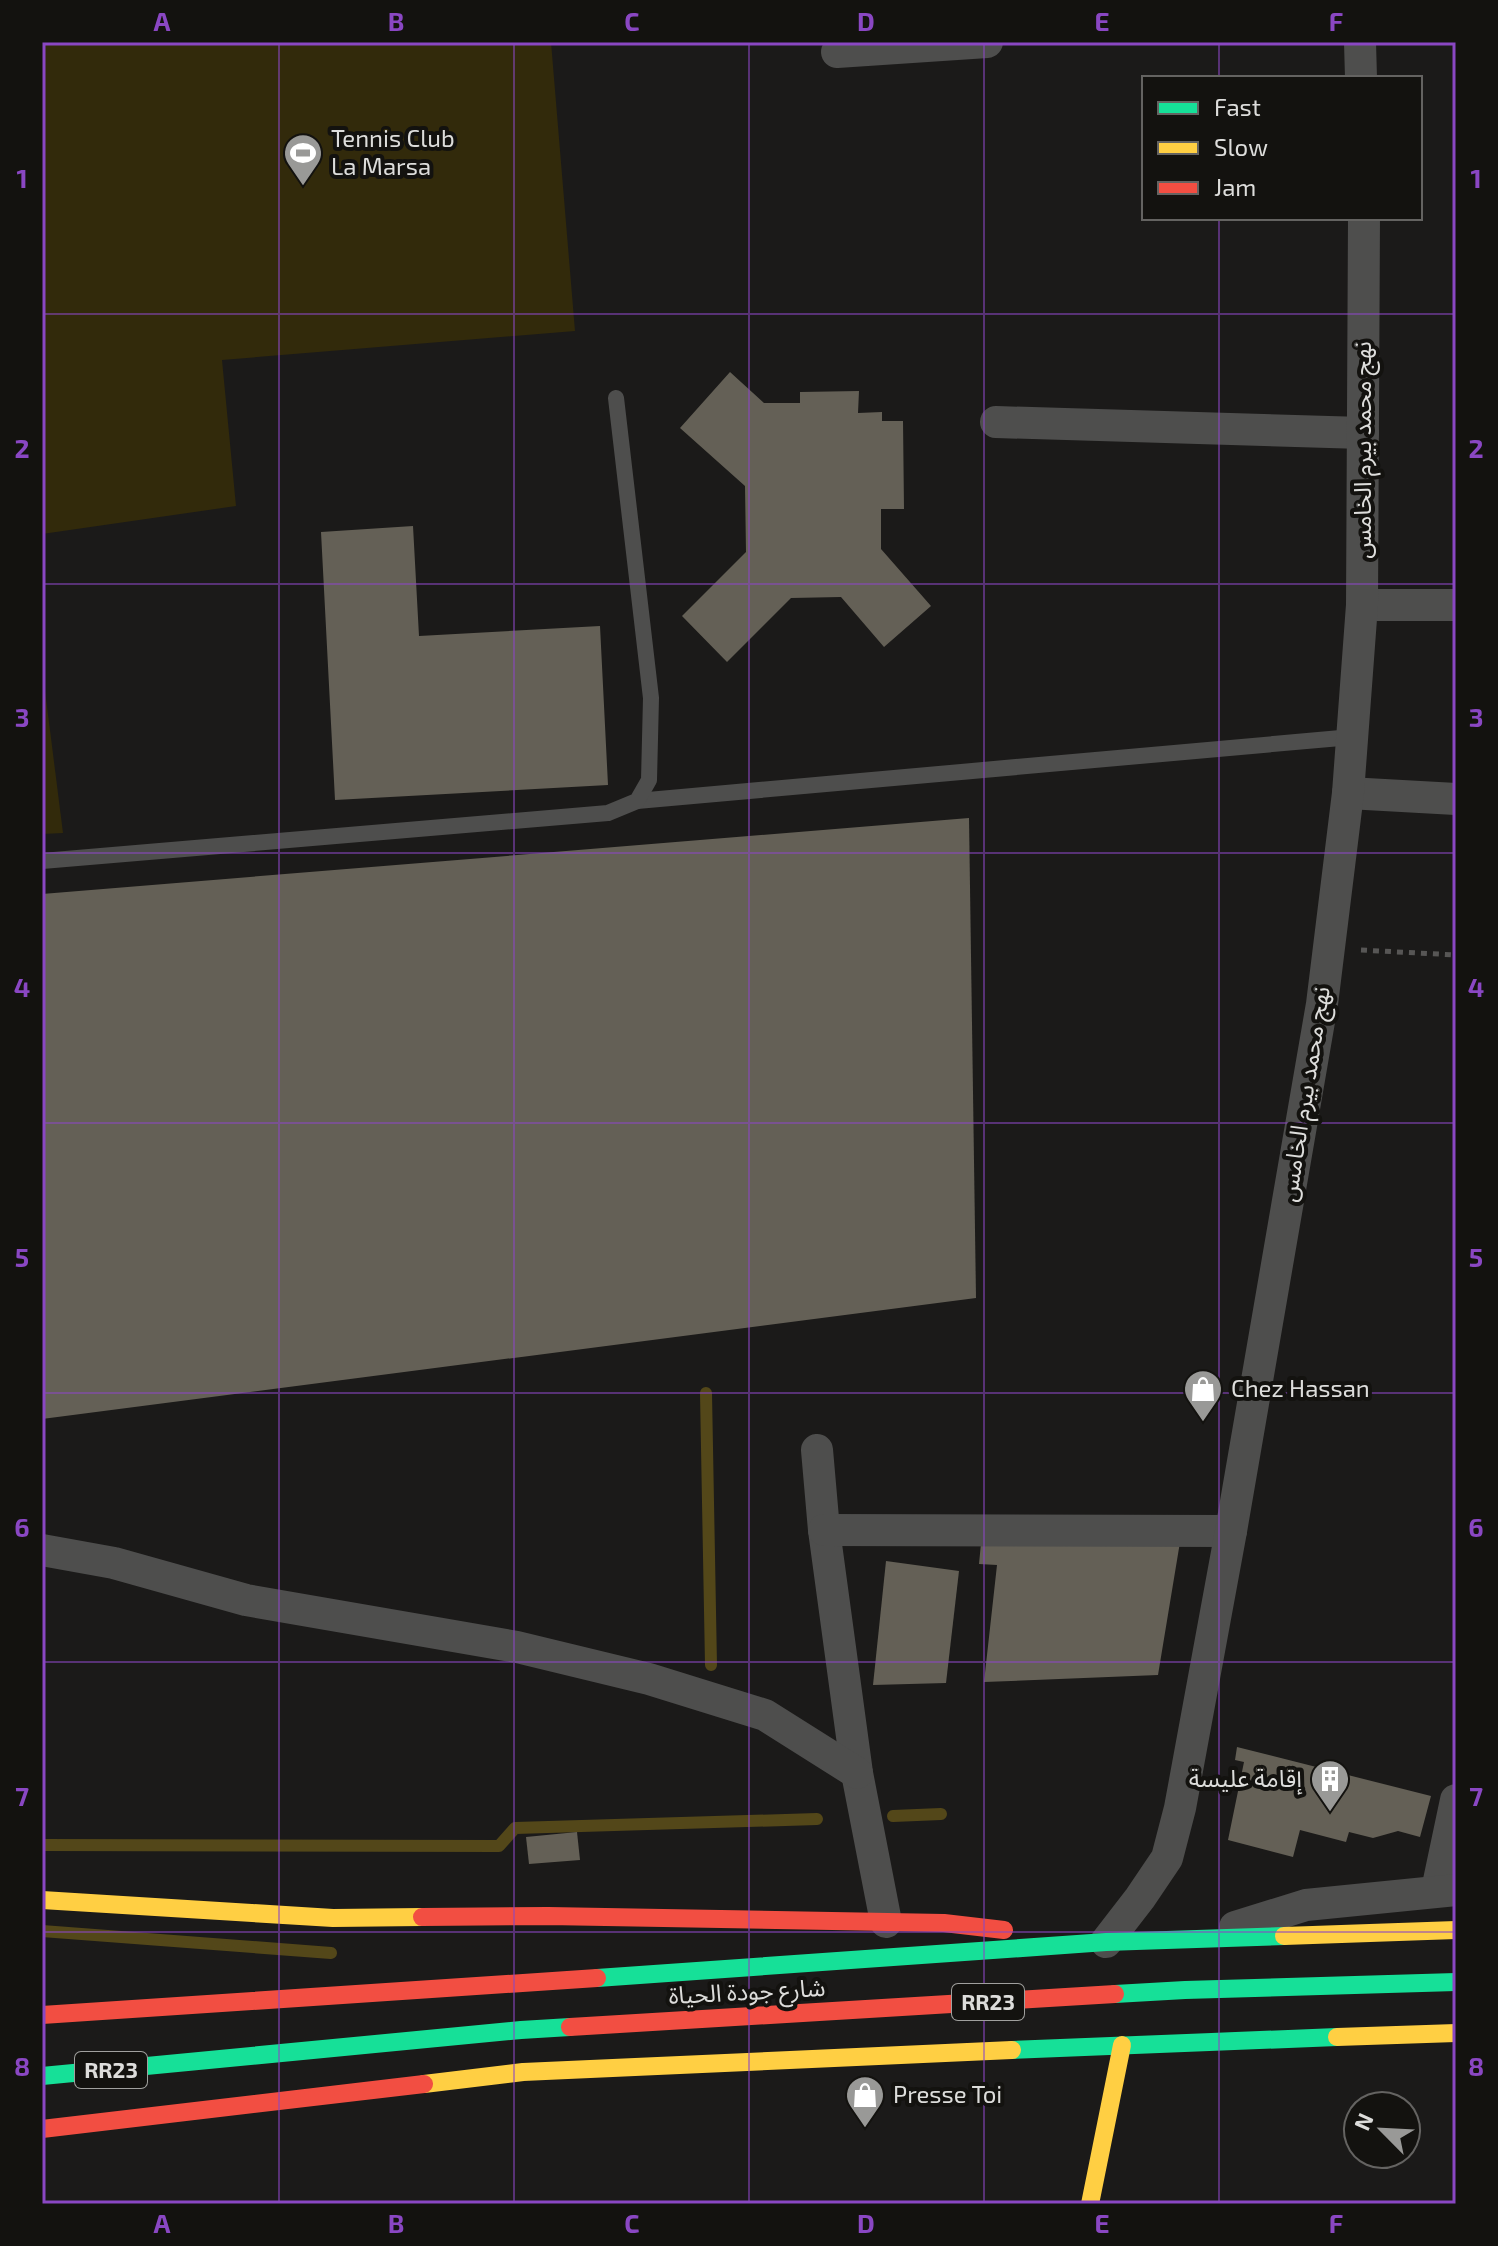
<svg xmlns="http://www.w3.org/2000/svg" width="1498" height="2246" font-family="'Exo 2','Noto Sans Arabic',sans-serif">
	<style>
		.green { fill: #322a0b }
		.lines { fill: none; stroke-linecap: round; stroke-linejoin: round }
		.stream { stroke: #534719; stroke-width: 12 }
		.building { fill: #646056 }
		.path { stroke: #575655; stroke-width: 5; stroke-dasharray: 6 6; stroke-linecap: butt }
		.lane { stroke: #4e4e4d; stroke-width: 16 }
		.street { stroke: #4e4e4d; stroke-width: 32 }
		.fast { stroke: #16e098; stroke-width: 18 }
		.slow { stroke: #ffcf43; stroke-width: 18 }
		.jam { stroke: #f24e42; stroke-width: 18 }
		.grid { fill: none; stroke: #8a47c3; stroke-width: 2; stroke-opacity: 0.55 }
		.labels { text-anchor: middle; stroke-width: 8; stroke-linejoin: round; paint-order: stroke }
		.shield { fill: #13120f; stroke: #a0a09e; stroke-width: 2 }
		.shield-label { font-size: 22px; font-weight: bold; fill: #dddddb }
		.poi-label { font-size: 24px; fill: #dddddb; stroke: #13120f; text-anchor: start }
		.street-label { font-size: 24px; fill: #dddddb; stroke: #13120f }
		.neatline { fill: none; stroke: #8a47c3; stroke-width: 3 }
		.grid-label { font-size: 26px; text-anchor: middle; font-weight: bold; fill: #8a47c3 }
	</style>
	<rect width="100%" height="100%" fill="#1b1a19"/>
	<g class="green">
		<path d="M42 42H551L575 331 222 360 236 506 42 534Z"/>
		<path d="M42 667 63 833 42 834Z"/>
	</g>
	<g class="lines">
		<g class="stream">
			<path d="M706 1393 711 1665"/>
			<path d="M893 1816 941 1814"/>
			<path d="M42 1845 499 1846 515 1828 817 1819"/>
			<path d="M42 1931 331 1953"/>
		</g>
	</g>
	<g class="building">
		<path d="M730 372 764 403H800V392L859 391 858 413 882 412V421H903L904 509H881V549L931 606 884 647 841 597 791 598 727 662 682 616 746 552 745 486 680 428Z"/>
		<path d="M413 526 419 636 600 626 608 785 335 800 321 532Z"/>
		<path d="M969 818 976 1298 42 1419V894Z"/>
		<path d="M982 1533 1181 1536 1158 1675 984 1682 997 1565 979 1564Z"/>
		<path d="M886 1561 959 1571 946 1683 873 1685Z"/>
		<path d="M1237 1747 1431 1796 1420 1837 1398 1831 1373 1838 1349 1832 1346 1842 1300 1830 1293 1857 1228 1840 1244 1762 1235 1760Z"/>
		<path d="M577 1832 580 1860 529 1864 526 1837Z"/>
	</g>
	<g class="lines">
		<path class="path" d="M1361 950 1456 955"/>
		<g class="lane">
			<path d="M637 801 1352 737"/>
			<path d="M42 861 608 813 637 801 649 780 651 698 616 398"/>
		</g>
		<g class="street">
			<path d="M1360 42 1361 78"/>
			<path d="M837 52 987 42"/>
			<path d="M996 422 1363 433"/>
			<path d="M1362 605H1456"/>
			<path d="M1348 793 1456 799"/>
			<path d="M817 1450 824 1530 857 1773 886 1922"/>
			<path d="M824 1530 1231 1531"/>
			<path d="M42 1550 114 1563 246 1600 517 1647 649 1679 765 1715 857 1773"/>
			<path d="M1437 1890 1456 1800"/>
			<path d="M1235 1927 1306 1905 1456 1890"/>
			<path d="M1106 1942 1140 1898 1167 1858 1180 1808 1231 1531 1322 1004 1348 793 1362 605 1364 218"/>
		</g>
		<g class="fast">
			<path d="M597 1978 1106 1942 1284 1936"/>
			<path d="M1115 1994 1185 1990 1456 1982"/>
			<path d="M1012 2050 1337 2037"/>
			<path d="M42 2076 521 2030 570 2027"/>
		</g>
		<g class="slow">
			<path d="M42 1900 333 1918 422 1917"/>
			<path d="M1284 1936 1456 1930"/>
			<path d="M1337 2037 1456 2033"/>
			<path d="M424 2084 523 2072 1012 2050"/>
			<path d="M1090 2204 1122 2045"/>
		</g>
		<g class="jam">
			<path d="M422 1917 548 1916 944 1923 1004 1930"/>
			<path d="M42 2015 597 1978"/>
			<path d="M570 2027 1115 1994"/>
			<path d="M42 2129 424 2084"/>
		</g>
	</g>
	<path class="grid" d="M279 42V2204M514 42V2204M749 42V2204M984 42V2204M1219 42V78M1219 218V2204M42 314H1456M42 584H1456M42 853H1456M42 1123H1456M42 1393H1456M42 1662H1456M42 1932H1456"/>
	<defs>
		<g id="stadium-pin" transform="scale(2)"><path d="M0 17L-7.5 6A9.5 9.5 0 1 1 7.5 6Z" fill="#999997" stroke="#13120f"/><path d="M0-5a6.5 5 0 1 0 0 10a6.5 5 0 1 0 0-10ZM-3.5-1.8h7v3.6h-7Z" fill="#fff"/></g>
		<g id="shop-pin" transform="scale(2)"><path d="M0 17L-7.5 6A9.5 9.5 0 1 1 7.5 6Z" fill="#999997" stroke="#13120f"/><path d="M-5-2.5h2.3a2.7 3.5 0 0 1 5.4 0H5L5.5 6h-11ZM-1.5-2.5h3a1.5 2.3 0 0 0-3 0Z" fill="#fff"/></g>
		<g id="building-pin" transform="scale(2)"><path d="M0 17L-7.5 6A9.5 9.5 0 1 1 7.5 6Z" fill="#999997" stroke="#13120f"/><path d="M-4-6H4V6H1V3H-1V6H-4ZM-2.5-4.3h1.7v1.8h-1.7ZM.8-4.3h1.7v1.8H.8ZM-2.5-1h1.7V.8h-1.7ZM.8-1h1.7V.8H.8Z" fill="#fff"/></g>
	</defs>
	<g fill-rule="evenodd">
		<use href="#stadium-pin" x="303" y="153"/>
		<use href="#shop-pin" x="1203" y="1389"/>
		<use href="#building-pin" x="1330" y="1779"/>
		<use href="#shop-pin" x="865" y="2095"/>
	</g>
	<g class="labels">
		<g class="shield">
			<rect x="952" y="1984" width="72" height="36" rx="6"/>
			<rect x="75" y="2052" width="72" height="36" rx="6"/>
		</g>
		<g class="shield-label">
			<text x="988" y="2010">RR23</text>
			<text x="111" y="2078">RR23</text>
		</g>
		<g class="poi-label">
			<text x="331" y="147">Tennis Club<tspan x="331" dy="28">La Marsa</tspan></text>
			<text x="1231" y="1397">Chez Hassan</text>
			<text x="1302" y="1787" text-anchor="end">إقامة عليسة</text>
			<text x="893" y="2103">Presse Toi</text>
		</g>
		<g class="street-label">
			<text transform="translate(1363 450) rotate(-90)" y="8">نهج محمد بيرم الخامس</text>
			<text transform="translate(1305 1094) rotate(-81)" y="8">نهج محمد بيرم الخامس</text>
			<text transform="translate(747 1992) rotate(-3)" y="8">شارع جودة الحياة</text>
		</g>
	</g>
	<rect width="1498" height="2246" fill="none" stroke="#13120f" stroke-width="88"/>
	<rect x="1142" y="76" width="280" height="144" fill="#13120f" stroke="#646361" stroke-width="2"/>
	<rect x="1158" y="102" width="40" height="12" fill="#16e098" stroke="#646361" stroke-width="2"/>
	<text x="1214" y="116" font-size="24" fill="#dddddb">Fast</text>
	<rect x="1158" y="142" width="40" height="12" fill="#ffcf43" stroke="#646361" stroke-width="2"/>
	<text x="1214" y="156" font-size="24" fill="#dddddb">Slow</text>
	<rect x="1158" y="182" width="40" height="12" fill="#f24e42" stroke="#646361" stroke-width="2"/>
	<text x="1214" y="196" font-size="24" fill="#dddddb">Jam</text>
	<g transform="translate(1382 2130) rotate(294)"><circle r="38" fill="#13120f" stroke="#646361" stroke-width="2"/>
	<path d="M0-6L14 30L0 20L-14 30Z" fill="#999997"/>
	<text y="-12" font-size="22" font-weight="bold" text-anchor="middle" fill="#dddddb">N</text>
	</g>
	<rect x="44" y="44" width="1410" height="2158" class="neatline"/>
	<g class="grid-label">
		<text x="162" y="31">A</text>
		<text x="396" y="31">B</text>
		<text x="632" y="31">C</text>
		<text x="866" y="31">D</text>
		<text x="1102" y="31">E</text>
		<text x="1336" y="31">F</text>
		<text x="22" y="188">1</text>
		<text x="1476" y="188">1</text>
		<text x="22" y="458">2</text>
		<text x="1476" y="458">2</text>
		<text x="22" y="727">3</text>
		<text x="1476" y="727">3</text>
		<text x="22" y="997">4</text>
		<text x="1476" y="997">4</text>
		<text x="22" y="1267">5</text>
		<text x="1476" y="1267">5</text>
		<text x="22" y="1537">6</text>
		<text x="1476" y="1537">6</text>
		<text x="22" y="1806">7</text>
		<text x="1476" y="1806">7</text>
		<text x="22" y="2076">8</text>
		<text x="1476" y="2076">8</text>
		<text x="162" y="2233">A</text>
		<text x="396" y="2233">B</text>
		<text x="632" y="2233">C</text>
		<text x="866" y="2233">D</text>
		<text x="1102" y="2233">E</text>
		<text x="1336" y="2233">F</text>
	</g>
</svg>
